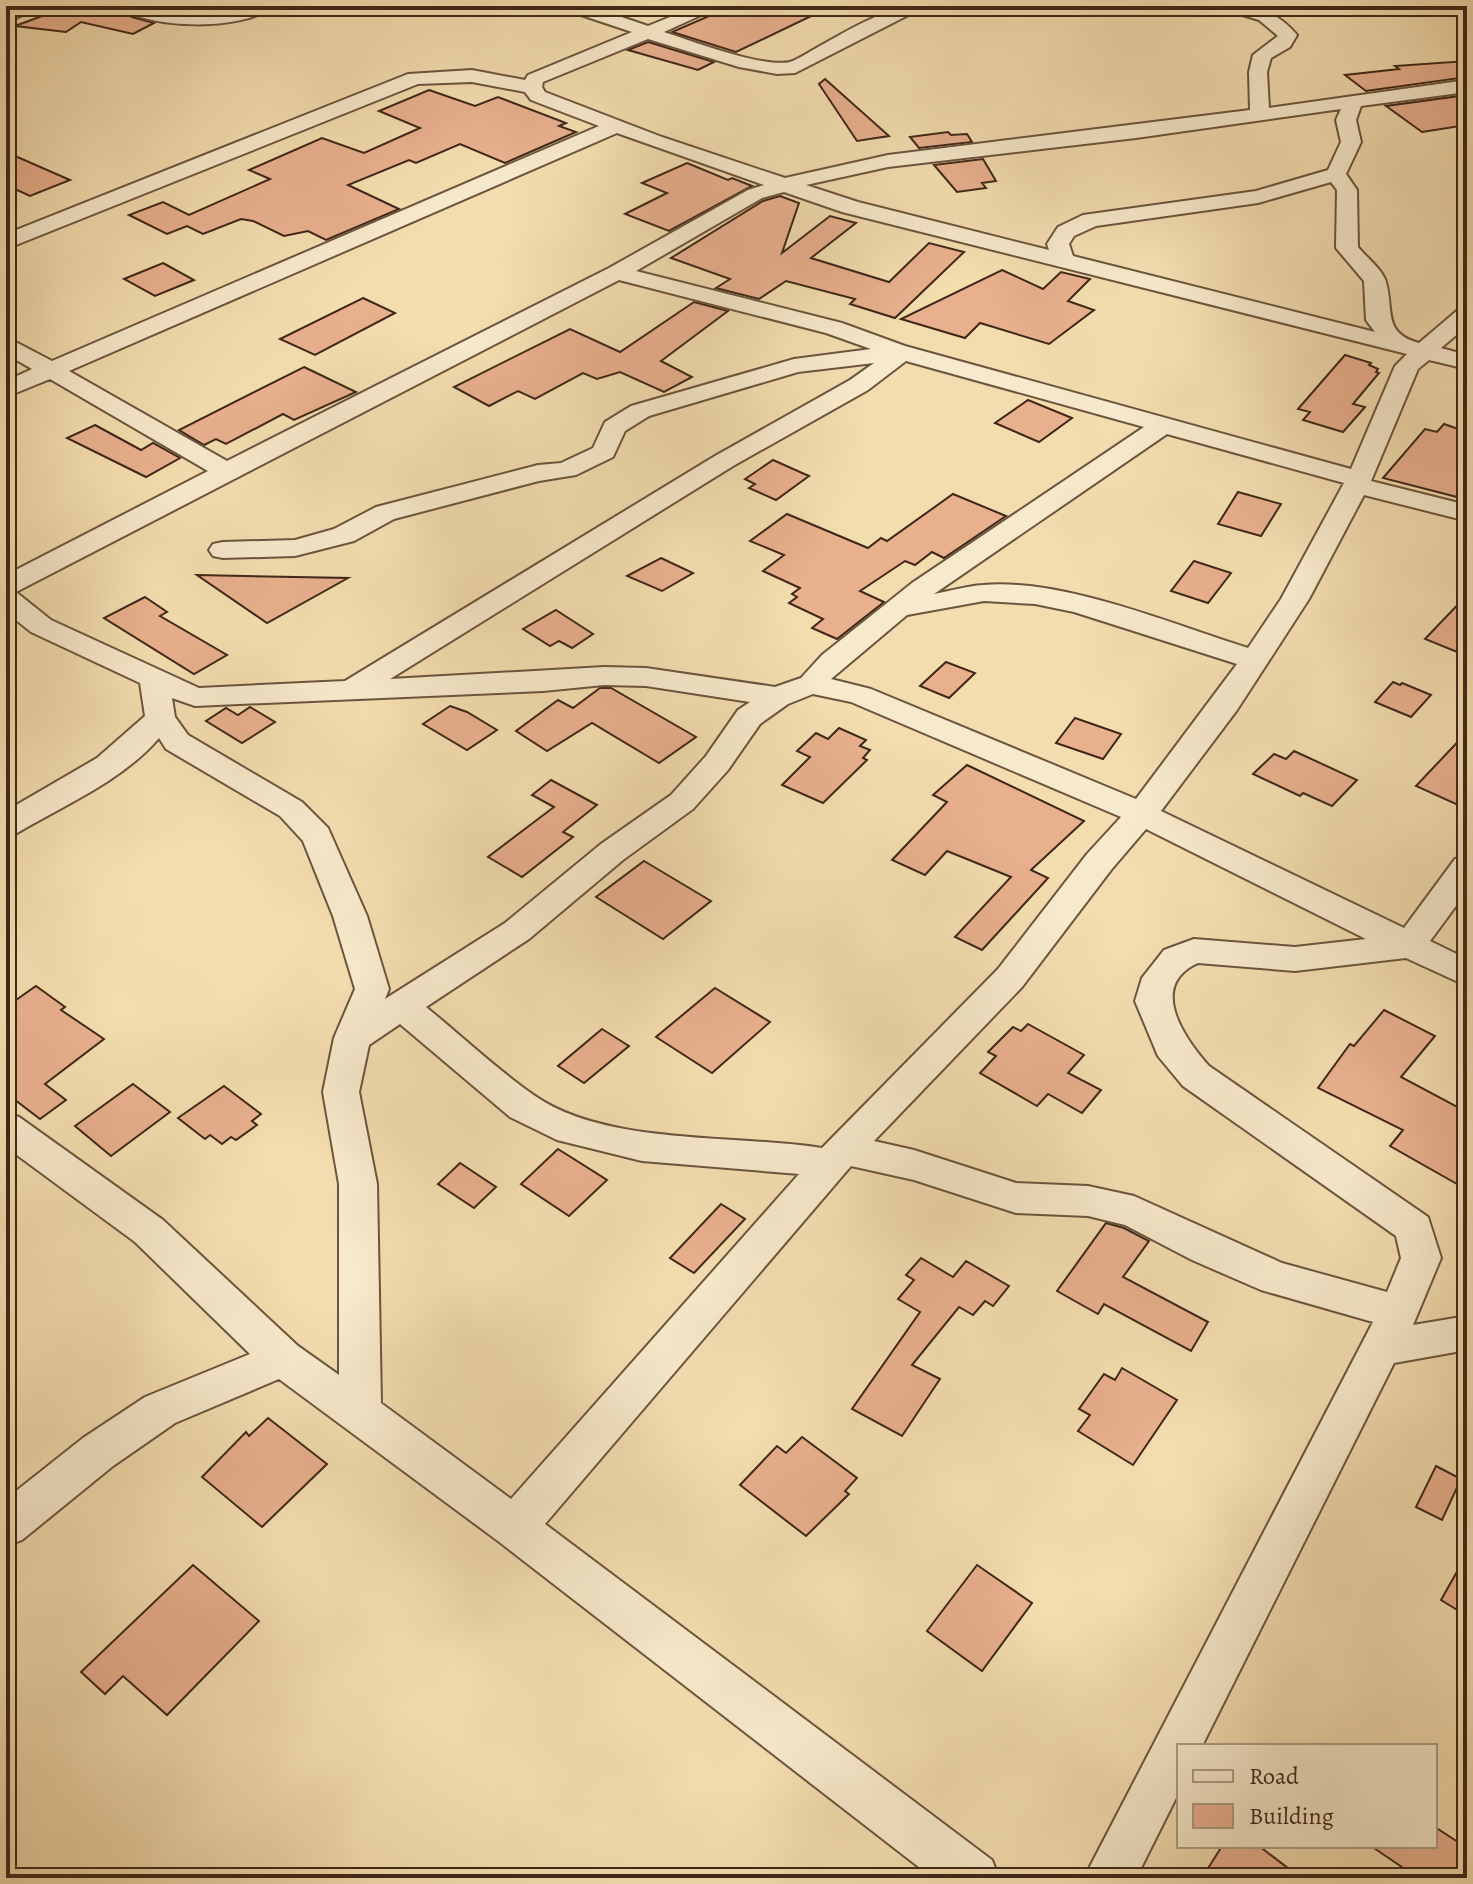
<svg xmlns="http://www.w3.org/2000/svg" width="1473" height="1884" font-family="Alegreya,serif">
	<style>
		.building { fill: #e9b08e; stroke: #3f2718; stroke-width: 2 }
		.lines { fill: none; stroke-linecap: round; stroke-linejoin: round }
		.street-casing { stroke: #6c543e; stroke-width: 4 }
		.street { fill: #f7e9cb; fill-rule: evenodd }
	</style>
	<rect width="100%" height="100%" fill="#f3ddaf"/>
	<filter id="stains"><feTurbulence type="fractalNoise" baseFrequency=".0025" numOctaves="4"/><feColorMatrix values="0 0 0 0 .2 0 0 0 0 .09 0 0 0 0 .02 0 0 0 .5 -.17"/></filter>
	<radialGradient id="worn" r=".72"><stop offset=".6" stop-color="#630" stop-opacity="0"/><stop offset="1" stop-color="#630" stop-opacity=".3"/></radialGradient>
	<g class="building">
		<path d="M54 6H117L132 17 154 23 133 34 81 22 66 32 15 26 53 12Z"/>
		<path d="M732 6H832L736 52 672 32Z"/>
		<path d="M648 42 714 62 698 70 628 50Z"/>
		<path d="M1467 61V77L1366 91 1345 75 1399 69 1395 66Z"/>
		<path d="M825 79 889 136 857 141 819 84Z"/>
		<path d="M429 90 475 106 498 97 566 123 559 126 576 132 505 163 460 144 416 163 409 160 348 185 399 209 326 240 308 231 284 236 253 221 241 219 203 234 187 226 167 234 129 215 163 202 189 215 270 179 249 170 322 138 364 153 420 128 379 111Z"/>
		<path d="M1467 95V125L1422 132 1386 106Z"/>
		<path d="M948 132 951 135 967 134 972 142 919 148 910 137Z"/>
		<path d="M6 152 70 180 30 196 6 185Z"/>
		<path d="M983 159 996 181 982 183 986 188 957 192 934 165Z"/>
		<path d="M687 163 728 180 732 178 752 186 669 231 625 214 667 193 642 183Z"/>
		<path d="M780 196 799 203 782 253 830 216 856 223 811 258 889 282 929 243 964 252 895 318 850 304 855 299 786 281 759 299 716 288 730 279 671 258 763 201Z"/>
		<path d="M163 263 194 280 155 296 124 279Z"/>
		<path d="M1002 270 1043 289 1061 272 1090 279 1068 301 1094 310 1049 344 980 323 965 338 901 319Z"/>
		<path d="M363 298 395 313 315 355 280 339Z"/>
		<path d="M694 302 728 311 661 361 692 377 664 392 620 372 597 379 583 373 535 399 518 391 489 406 454 387 570 329 620 352Z"/>
		<path d="M1345 355 1371 363 1369 365 1378 369 1376 372 1379 373 1353 404 1365 407 1343 432 1303 420 1310 412 1298 409Z"/>
		<path d="M304 367 356 392 294 420 283 414 226 444 216 439 204 445 179 430Z"/>
		<path d="M1028 400 1072 418 1039 442 995 423Z"/>
		<path d="M1444 424 1467 432V485L1461 498 1383 478 1425 429 1437 432Z"/>
		<path d="M95 425 141 450 153 443 180 458 146 477 67 438Z"/>
		<path d="M773 460 809 476 776 500 749 488 755 484 745 479Z"/>
		<path d="M1238 492 1281 504 1261 536 1218 524Z"/>
		<path d="M953 494 1006 516 944 558 932 552 915 565 905 561 860 591 884 602 837 639 812 628 823 619 789 603 797 597 792 594 800 588 763 571 784 555 750 541 787 514 868 548 881 538 887 541Z"/>
		<path d="M661 558 693 573 662 591 627 576Z"/>
		<path d="M1194 561 1231 573 1208 603 1171 591Z"/>
		<path d="M197 575 348 578 267 623Z"/>
		<path d="M1467 595V656L1425 639Z"/>
		<path d="M145 597 167 612 160 616 227 655 194 674 104 618Z"/>
		<path d="M556 610 593 634 572 648 559 641 550 646 523 629Z"/>
		<path d="M946 662 975 673 949 698 920 686Z"/>
		<path d="M1393 682 1400 685 1402 683 1431 695 1411 717 1375 702Z"/>
		<path d="M600 688H611L696 737 659 763 592 723 547 751 516 731 558 700 573 708Z"/>
		<path d="M450 706 467 712 497 730 467 750 423 724Z"/>
		<path d="M250 707 275 722 242 743 206 721 226 708 238 715Z"/>
		<path d="M1075 718 1121 734 1103 759 1056 743Z"/>
		<path d="M839 728 866 740 860 746 870 750 863 758 867 760 823 803 782 785 810 757 797 751 816 733 828 739Z"/>
		<path d="M1467 732V809L1416 786Z"/>
		<path d="M1294 751 1357 780 1332 806 1303 793 1300 796 1253 774 1274 754 1286 759Z"/>
		<path d="M967 765 1084 821 1031 870 1048 878 982 950 955 937 1011 877 947 851 925 875 892 860 947 802 933 795Z"/>
		<path d="M551 780 597 805 563 832 573 837 522 877 488 857 554 807 532 795Z"/>
		<path d="M644 861 711 901 663 939 596 897Z"/>
		<path d="M36 986 65 1007 61 1010 104 1039 45 1084 66 1100 40 1119 6 1093V1007Z"/>
		<path d="M715 988 770 1022 712 1073 656 1037Z"/>
		<path d="M1384 1010 1435 1036 1401 1077 1467 1112V1171L1457 1184 1390 1146 1403 1130 1318 1088 1350 1044 1354 1046Z"/>
		<path d="M1028 1024 1084 1055 1068 1073 1101 1090 1082 1113 1048 1094 1037 1106 980 1073 996 1056 988 1052 1013 1027 1021 1031Z"/>
		<path d="M602 1029 629 1046 584 1083 558 1066Z"/>
		<path d="M133 1084 170 1112 111 1156 75 1126Z"/>
		<path d="M224 1086 261 1114 252 1121 257 1125 236 1140 231 1137 222 1144 210 1135 205 1139 178 1118Z"/>
		<path d="M558 1149 607 1180 569 1216 521 1184Z"/>
		<path d="M460 1163 496 1187 474 1208 438 1184Z"/>
		<path d="M721 1204 745 1219 694 1273 670 1258Z"/>
		<path d="M1106 1223 1124 1228 1149 1241 1123 1277 1208 1322 1191 1351 1104 1304 1098 1314 1057 1291Z"/>
		<path d="M921 1258 953 1277 966 1261 1009 1286 993 1306 985 1301 973 1315 959 1307 912 1365 940 1379 902 1436 852 1409 920 1312 898 1299 914 1280 906 1275Z"/>
		<path d="M1122 1368 1177 1400 1133 1465 1078 1431 1090 1415 1079 1409 1104 1374 1115 1380Z"/>
		<path d="M268 1418 327 1464 262 1527 202 1477 246 1432 249 1436Z"/>
		<path d="M802 1437 857 1478 845 1491 849 1494 806 1536 740 1485 777 1446 786 1453Z"/>
		<path d="M1436 1466 1461 1479 1442 1520 1416 1507Z"/>
		<path d="M1467 1554V1616L1441 1600Z"/>
		<path d="M193 1565 259 1621 167 1715 123 1676 105 1694 81 1672Z"/>
		<path d="M977 1565 1032 1603 982 1671 927 1631Z"/>
		<path d="M1435 1827 1467 1848V1878H1418L1371 1846H1435Z"/>
		<path d="M1222 1846H1259L1301 1878H1202Z"/>
	</g>
	<g class="lines">
		<g class="street-casing">
			<g id="street">
				<path d="M18 6H41L6 23V11Z"/>
				<path d="M120 6H148L196 13 272 6C248 31 144 30 120 6Z"/>
				<path d="M563 6H589L648 26 697 6H721L664 32C692 41 763 68 790 62 799 59 809 52 818 47 853 28 885 6 926 6L795 73 777 74 739 67 648 39 543 82 542 87 545 92 662 137 785 178 888 155 1250 110 1249 72 1253 55 1278 36 1259 20 1226 10 1223 6C1254 6 1276 10 1297 35L1290 47 1271 58 1267 72 1269 108 1467 80V92L1361 106 1356 120 1361 142 1346 174 1357 190 1358 247C1366 257 1383 270 1386 282 1394 310 1382 333 1419 343L1459 309 1467 307V326L1441 348 1467 355V369L1429 360 1418 369 1371 481 1467 505V521L1364 495 1309 599 1237 710 1161 811 1404 928 1455 859 1467 856V891L1430 941 1467 959V986L1406 958 1295 971 1198 963C1147 986 1185 1039 1209 1066L1428 1217 1441 1258 1413 1325 1467 1316V1350L1394 1363 1202 1746H1179V1792L1136 1878H1084L1373 1322 1261 1290 1192 1260 1125 1225 1088 1216 1016 1213 914 1180 851 1166 545 1524 992 1860 999 1878H933L498 1541 279 1379 175 1423 113 1466 22 1540 6 1546V1499L83 1438 145 1397 250 1354 135 1242 6 1147V1113L19 1117 163 1220 298 1346 339 1375V1184L323 1092 334 1038 355 989 333 916 303 841 280 816 166 749 159 738C122 781 66 804 17 833L6 836V811L97 758 145 716 140 683 31 632 6 612V575L208 471 50 379 6 397V381L32 369 6 354V337L52 361 599 126 531 100 525 92 472 82 418 84 6 249V234L408 74 472 70 525 80 528 75 632 32 566 10ZM1341 109 1336 120 1341 142 1328 170 1256 191 1083 215 1058 227 1047 244 1049 250 858 202 806 185 888 167 1136 138ZM617 133 764 185 748 190 609 268 227 461 69 371ZM1331 182 1337 190 1336 248 1364 281 1366 320 1375 332 1073 256 1069 244 1074 236 1096 226 1258 203ZM784 192 842 212 1407 354 1395 366 1351 469 905 346 842 323 636 271 762 198ZM619 280 826 333 871 349 794 359 631 406 605 422 593 448 561 463 538 465 376 507 334 529 295 540 223 542 213 544 209 550 213 556 223 558 295 556 354 541 394 519 539 481 576 475 613 457 625 431 649 416 798 372 874 363 850 380 715 456 345 681 199 688 51 620 16 592ZM906 361 1144 427 912 583 822 655 801 678 775 687 646 668 604 667 390 679 733 466 868 390ZM1167 434 1344 483 1281 599 1248 648C1171 624 1063 578 983 585 967 586 950 591 934 594ZM984 601 1035 604 1074 612 1237 664 1136 799 871 689 831 679 907 615ZM604 685 646 686 750 702 738 710 706 756 671 795 601 844 505 923 385 999 389 989 367 916 328 828 302 802 188 735 175 717 172 698 195 706 543 691ZM813 694 851 702 1121 817 1087 854 998 969 822 1148C735 1134 608 1146 535 1096 497 1070 462 1036 426 1007L529 939 623 860 693 809 728 770 760 724 788 704ZM1146 829 1366 939 1295 947 1194 939 1164 950 1142 978 1135 1001 1158 1056 1183 1086 1396 1236 1401 1258 1387 1292 1282 1263 1134 1196 1088 1186 1016 1183 914 1150 874 1141 1022 987 1111 870ZM400 1024 510 1117 557 1140 642 1161 799 1174 511 1499 381 1403 377 1184 359 1092 369 1045Z"/>
			</g>
		</g>
		<use href="#street" class="street"/>
	</g>
	<rect width="1473" height="1884" fill="none" stroke="#f3ddaf" stroke-width="32"/>
	<rect x="8" y="8" width="1457" height="1868" fill="none" stroke="#3f2718" stroke-width="4"/>
	<rect x="16" y="16" width="1441" height="1852" fill="none" stroke="#3f2718" stroke-width="2"/>
	<rect x="1177" y="1744" width="260" height="104" fill="#f7e9cb" stroke="#ad9b83" stroke-width="2"/>
	<rect x="1193" y="1770" width="40" height="12" fill="#f7e9cb" stroke="#ad9b83" stroke-width="2"/>
	<text x="1249" y="1784" font-size="24" fill="#3f2718">Road</text>
	<rect x="1193" y="1804" width="40" height="24" fill="#e9b08e" stroke="#ad9b83" stroke-width="2"/>
	<text x="1249" y="1824" font-size="24" fill="#3f2718">Building</text>
	<rect width="100%" height="100%" filter="url(#stains)"/>
	<rect width="100%" height="100%" fill="url(#worn)"/>
</svg>
